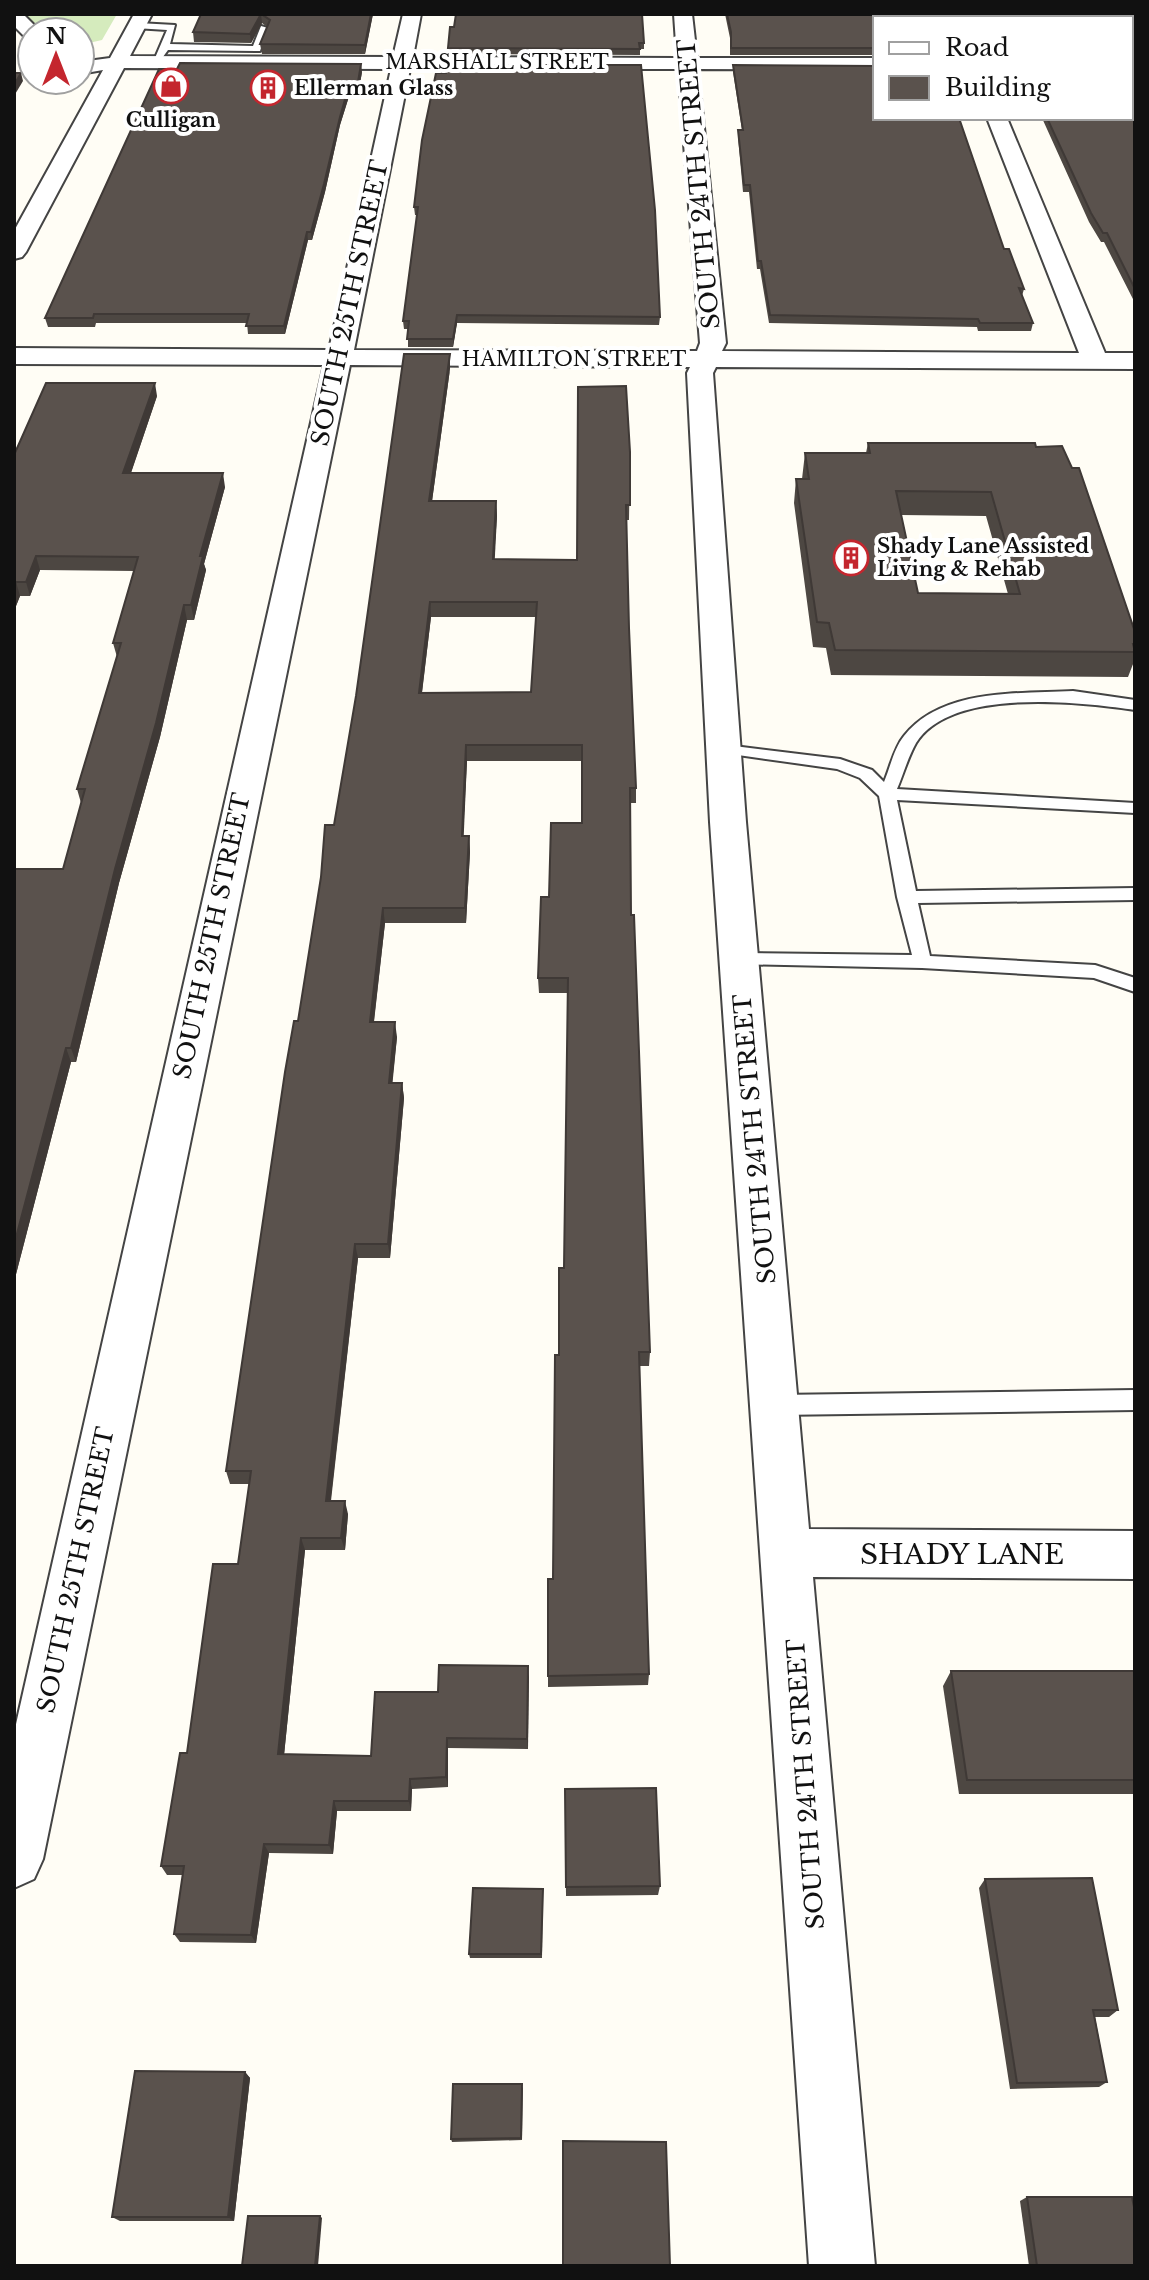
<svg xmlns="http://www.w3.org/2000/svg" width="1149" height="2280" font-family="'Libre Baskerville',serif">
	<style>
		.green { fill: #d5ebbd }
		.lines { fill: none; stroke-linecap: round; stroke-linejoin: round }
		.lane-casing { stroke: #444; stroke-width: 4 }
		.street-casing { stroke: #444; stroke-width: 4 }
		.lane { fill: #fff; fill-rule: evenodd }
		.street { fill: #fff; fill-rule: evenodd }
		.wall { fill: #4d4742; fill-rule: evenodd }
		.shaded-wall { fill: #3f3936 }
		.building { fill: #5a524d; stroke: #3f3936; stroke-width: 2; fill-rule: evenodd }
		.labels { text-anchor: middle; stroke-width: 8; stroke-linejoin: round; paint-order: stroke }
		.far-street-label { font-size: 20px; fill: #111; stroke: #fff }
		.far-poi-label { font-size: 20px; font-weight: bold; fill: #111; stroke: #fff; text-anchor: start }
		.street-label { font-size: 24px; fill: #111; stroke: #fff }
		.near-street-label { font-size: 28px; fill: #111; stroke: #fff }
	</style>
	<rect width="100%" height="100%" fill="#fffdf5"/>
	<path class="green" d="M29 14H117L102 40 80 45V32H46L27 17Z"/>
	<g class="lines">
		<g class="lane-casing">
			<g id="lane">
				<path d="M138 23 175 25 170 44 253 46 261 26 268 28 260 51 168 50 160 61 155 58 167 30 135 28Z"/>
				<path d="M1073 691 1135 700V710C1080 702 951 687 916 743 908 757 903 775 897 789L1135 803V813L897 800 916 891 1135 888V900L918 903 930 956 1095 965 1135 978V992L1094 978 922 968 734 964 731 959 734 954 740 953 912 955 897 897 879 796 860 778 837 769 724 753 718 752V744L840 759 872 770 884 782C890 768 894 748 904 736 942 688 1018 694 1073 691Z"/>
				<path d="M1135 1390V1410L776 1415 768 1412 765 1405 768 1398 776 1395Z"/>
			</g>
		</g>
		<g class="street-casing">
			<g id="street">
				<path d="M14 14H23L41 32H32V39L25 37 14 26Z"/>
				<path d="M134 14H152L130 56 393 57 403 14H421L413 57 677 58 674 14H692L697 58H875V70L698 69 726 343 722 351 1079 353 987 118H1007L1105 353H1135V369L716 367 713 373 746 822 809 1529 1135 1531V1579L813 1577 875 2266H809L710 822 687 373 690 367 350 365 43 1859 34 1879 14 1888V1733L324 365 14 364V348L329 350 391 69 124 68 26 252 22 257 14 259V231L103 70 80 74V62L110 58ZM410 69H678L700 343 697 351 354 350Z"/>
				<path d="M945 14H963L964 18H946Z"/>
				<rect x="1131" y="59" width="4" height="12"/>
			</g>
		</g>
		<use href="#lane" class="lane"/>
		<use href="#street" class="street"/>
	</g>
	<g class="wall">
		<path d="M201 14H373L365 54H262L260 44 267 27 262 23 251 43 194 42 193 32Z"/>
		<path d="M725 14H917L875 18V55H730V38Z"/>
		<path d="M999 14H1135V57H1131V18H1001Z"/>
		<path d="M454 27 644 43V49H640V55L448 54V48Z"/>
		<path d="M733 65 1004 249 1024 289 1022 296 1033 323 1031 331H978L977 327 769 323 760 269H757L749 192H743L738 137V130H742L733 72Z"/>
		<path d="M1135 65V303L1104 242H1101L1089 222 1042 118H1131Z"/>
		<path d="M362 72 359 89 351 90 340 125 325 192 312 240H308L285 334H248L247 323H96L95 327H48L45 318Z"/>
		<path d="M422 140 660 317 659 325 457 323 453 347H408V329H404L403 321 417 215H415L414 207Z"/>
		<path d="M450 369 432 501H496L497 516 494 559 577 560 630 452 629 520H626L629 628 636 788V803H630L631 915 650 1352 649 1366H639L649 1674 648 1685 548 1687V1579H553L559 1355 564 1268 568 993H539L538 978 549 897 582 823 581 761H467L463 836H469L470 852 466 923H385L374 1022 397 1037 392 1083H402L404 1098 390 1258H358L331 1501 348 1514 345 1550H305L284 1755 371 1756 438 1692 528 1666V1749L448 1748V1787L412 1789 411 1811H337L333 1854 269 1853 256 1943 180 1942 174 1934 183 1875H167L161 1866 187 1753 238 1564 250 1484H230L226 1471 298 1021 334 825ZM431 617H536L531 692 422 693Z"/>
		<path d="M157 396 131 473 225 487 204 564 206 570 194 620H187L160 737 119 883 76 1062H71L14 1282 63 869 81 803 77 789 117 657 113 643 134 571 40 570 30 596H20L14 611V455Z"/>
		<path d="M868 443 1036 447 1135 632V659L1128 677 831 675 826 648 813 647 794 503 796 479H802L805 453H866ZM901 515 986 516 1008 594 918 593Z"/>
		<path d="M951 1671H1135V1794H959L943 1686Z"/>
		<path d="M565 1789 660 1886 658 1895 566 1896Z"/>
		<path d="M985 1879 1118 2010 1109 2017H1095L1107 2082 1099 2087 1010 2089 979 1888Z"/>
		<path d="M543 1889 542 1958H470L469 1954Z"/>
		<path d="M245 2072 250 2078 234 2221H120L112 2217Z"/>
		<path d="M523 2087 522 2140 452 2142 451 2139Z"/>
		<path d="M1027 2197 1135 2266H1029L1020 2201Z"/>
	</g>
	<g class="shaded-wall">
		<path d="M261 14 262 23 251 43 250 34Z"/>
		<path d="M371 14H373L365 54V45Z"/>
		<path d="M361 64 362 72 359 89 358 82Z"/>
		<path d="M21 73 23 81 14 96V85Z"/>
		<path d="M350 82 351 90 340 125 325 192 312 240 311 232 340 117Z"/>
		<path d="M307 232 308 240 285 334 284 326Z"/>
		<path d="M457 315V323L453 347V339Z"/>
		<path d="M450 354V369L430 516 429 501Z"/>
		<path d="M155 383 157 396 126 487 123 473Z"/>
		<path d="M223 473 225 487 204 564 206 570 194 620 191 605 200 556Z"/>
		<path d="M496 501 497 516 494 574 493 559Z"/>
		<path d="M36 556 40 570 30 596 26 582Z"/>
		<path d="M16 582 20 596 14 611V586Z"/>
		<path d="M430 602 431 617 420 708 419 693Z"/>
		<path d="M184 605 187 620 160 737 119 883 76 1062 71 1048 115 869Z"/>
		<path d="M466 745 467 761 463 852 462 836Z"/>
		<path d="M469 836 470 852 466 923 465 908Z"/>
		<path d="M383 908 385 923 372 1037 370 1022Z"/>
		<path d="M395 1022 397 1037 391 1098 389 1083Z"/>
		<path d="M66 1048 71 1062 14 1282V1245Z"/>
		<path d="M402 1083 404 1098 390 1258 388 1244Z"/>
		<path d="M355 1244 358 1258 329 1514 326 1501Z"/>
		<path d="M345 1501 348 1514 345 1550 341 1538Z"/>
		<path d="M301 1538 305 1550 283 1765 278 1754Z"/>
		<path d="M528 1666 529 1677 528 1749 527 1739Z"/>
		<path d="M447 1738 448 1748V1787L446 1777Z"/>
		<path d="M410 1779 412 1789 411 1811 409 1801Z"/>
		<path d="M334 1801 337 1811 333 1854 329 1845Z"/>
		<path d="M264 1844 269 1853 256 1943 251 1935Z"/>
		<path d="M245 2072 250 2078 234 2221 228 2217Z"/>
		<path d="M320 2216 322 2218 318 2266H315Z"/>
	</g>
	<g class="building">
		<path d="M201 14H371L365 45 260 44 270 20 261 14 250 34 193 32Z"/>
		<path d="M456 14H642L644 43H639L640 49 448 48 450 27H454Z"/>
		<path d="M727 14H917L918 18H875V48H731V32Z"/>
		<path d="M1004 14H1135V49H1131V18H1006Z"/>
		<path d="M180 63 361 64 358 82H350L340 117 324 184 311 232H307L284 326H246L249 314H94L93 318H45L159 69H177Z"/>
		<path d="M447 65H641L655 210 660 317 457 315 453 339H407L409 321H403L418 207H414L422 140 436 73H446Z"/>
		<path d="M733 65 875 66V118H959L1004 249H1009L1024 289 1019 288 1033 323H980L978 319 770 315 761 261H758L750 185H744L738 130H743Z"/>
		<path d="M1131 65H1135V289L1107 233H1103L1091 213 1047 118H1131Z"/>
		<path d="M14 73H21L14 85Z"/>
		<path d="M404 354H450L429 501H496L493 559 577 560 578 387 626 386 630 452V505H626L629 628 636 788H630L631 915H634L650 1352H639L649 1674 548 1676V1579H553L555 1355H559V1268H564L568 978H538L541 897H549L551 823H582V745H466L462 836H469L465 908H383L370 1022H395L389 1083H402L388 1244H355L326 1501H345L341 1538H301L278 1754 371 1756 375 1692H438L439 1665 528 1666 527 1739 447 1738 446 1777 410 1779 409 1801H334L329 1845 264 1844 251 1935 174 1934 184 1866H161L180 1753H187L213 1564H238L251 1471H226L285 1072 294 1021H298L321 877 325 825H334L356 696ZM430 602H537L531 692 419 693Z"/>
		<path d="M46 383H155L123 473H223L200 556H203L191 605H184L156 723 115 869 71 1048H66L14 1245V869H63L85 789H77L121 643H113L138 557 36 556 26 582H16L14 586V455Z"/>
		<path d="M868 443H1035L1036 447 1062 446 1072 468H1079L1135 632V644H1133L1135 652 835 650 829 623 817 622 796 479H809L805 453H870ZM896 491 991 492 1020 594 918 593Z"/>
		<path d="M951 1671H1135V1780H967Z"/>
		<path d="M656 1788 660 1886 566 1887 565 1789Z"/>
		<path d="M1092 1878 1118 2010H1093L1107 2082 1017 2083 985 1879Z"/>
		<path d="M473 1888 543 1889 541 1954H469Z"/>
		<path d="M135 2071 245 2072 228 2217H112Z"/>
		<path d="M453 2084H522L521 2138 451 2139Z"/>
		<path d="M563 2141 666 2142 670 2266H563Z"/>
		<path d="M1027 2197H1132L1135 2212V2266H1037Z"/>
		<path d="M248 2216H320L315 2266H242Z"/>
	</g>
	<defs>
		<g id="shop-ring" transform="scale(1.8)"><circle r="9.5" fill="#fff" stroke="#c4262e" stroke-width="1.5"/><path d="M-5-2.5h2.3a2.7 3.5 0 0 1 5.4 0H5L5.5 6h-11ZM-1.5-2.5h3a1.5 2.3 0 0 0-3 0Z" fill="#c4262e"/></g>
		<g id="building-ring" transform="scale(1.8)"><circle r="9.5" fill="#fff" stroke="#c4262e" stroke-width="1.5"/><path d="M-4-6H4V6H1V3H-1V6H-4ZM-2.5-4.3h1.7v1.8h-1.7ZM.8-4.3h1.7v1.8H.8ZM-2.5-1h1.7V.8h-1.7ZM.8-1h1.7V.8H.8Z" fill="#c4262e"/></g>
	</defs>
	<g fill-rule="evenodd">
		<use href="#shop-ring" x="171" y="86"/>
		<use href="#building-ring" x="268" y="88"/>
		<use href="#building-ring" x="851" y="558"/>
	</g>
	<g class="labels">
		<g class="far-street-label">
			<text x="497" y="69">MARSHALL STREET</text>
			<text x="574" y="366">HAMILTON STREET</text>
		</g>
		<g class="far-poi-label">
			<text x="294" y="95">Ellerman Glass</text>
			<text x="171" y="127" text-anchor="middle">Culligan</text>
			<text x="877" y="553">Shady Lane Assisted<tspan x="877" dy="23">Living &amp; Rehab</tspan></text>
		</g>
		<g class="street-label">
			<text transform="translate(699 184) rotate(-95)" y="8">SOUTH 24TH STREET</text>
			<text transform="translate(350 303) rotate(-78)" y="8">SOUTH 25TH STREET</text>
			<text transform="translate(212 936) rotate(-78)" y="8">SOUTH 25TH STREET</text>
			<text transform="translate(755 1139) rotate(-95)" y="8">SOUTH 24TH STREET</text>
			<text transform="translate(76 1570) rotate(-78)" y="8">SOUTH 25TH STREET</text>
			<text transform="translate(806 1784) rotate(-94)" y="8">SOUTH 24TH STREET</text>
		</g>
		<g class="near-street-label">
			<text x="962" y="1564">SHADY LANE</text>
		</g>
	</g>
	<rect width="1149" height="2280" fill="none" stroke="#111111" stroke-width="32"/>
	<rect x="873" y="16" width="260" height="104" fill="#ffffff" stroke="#a0a0a0" stroke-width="2"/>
	<rect x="889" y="42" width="40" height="12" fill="#ffffff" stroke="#a0a0a0" stroke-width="2"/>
	<text x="945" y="56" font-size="24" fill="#111111">Road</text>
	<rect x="889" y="76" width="40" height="24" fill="#5a524d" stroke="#a0a0a0" stroke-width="2"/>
	<text x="945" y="96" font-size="24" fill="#111111">Building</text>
	<g transform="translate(56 56)"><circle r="38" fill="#ffffff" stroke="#a0a0a0" stroke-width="2"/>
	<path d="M0-6L14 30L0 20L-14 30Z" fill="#c4262e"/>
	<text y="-12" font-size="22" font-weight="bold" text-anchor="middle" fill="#111111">N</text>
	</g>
</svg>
